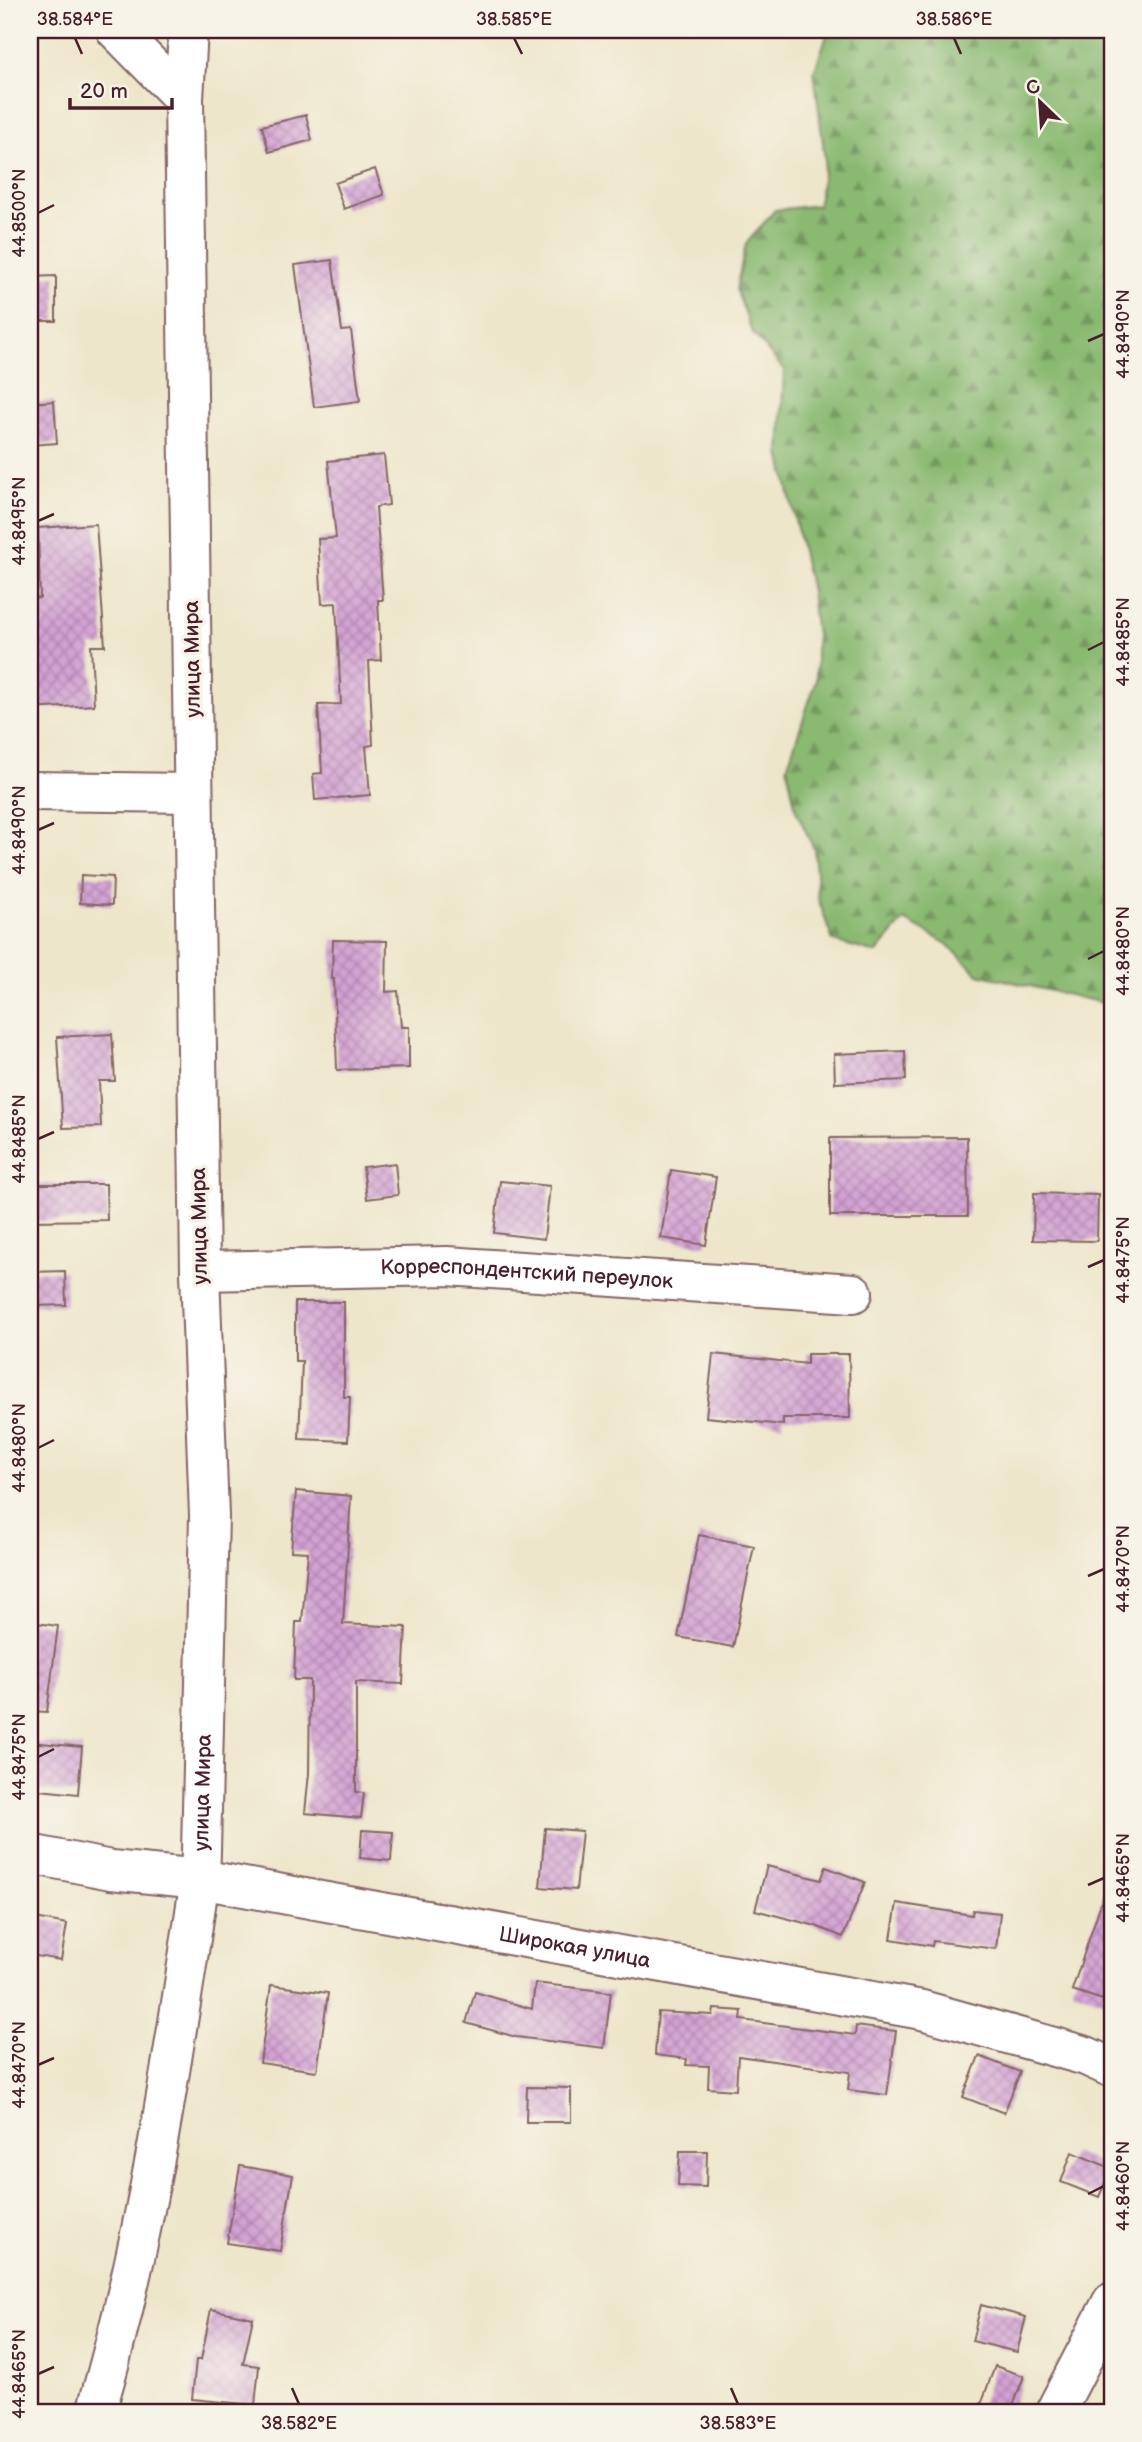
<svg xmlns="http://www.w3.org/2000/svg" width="1142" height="2442" font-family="'Balsamiq Sans',sans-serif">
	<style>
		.forest { fill: url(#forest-firs); stroke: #6a6c4e; stroke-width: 2 }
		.building { fill: url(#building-cross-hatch) }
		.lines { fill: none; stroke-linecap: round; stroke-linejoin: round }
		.minor-casing { stroke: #836563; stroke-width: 42 }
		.highway-casing { stroke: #836563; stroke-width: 42 }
		.minor { stroke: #fff; stroke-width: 38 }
		.highway { stroke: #fff; stroke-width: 38 }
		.ticks { fill: none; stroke: #4a1f2b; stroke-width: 2.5 }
		.labels { text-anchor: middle; stroke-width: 7; stroke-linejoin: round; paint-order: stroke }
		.street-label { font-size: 21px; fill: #4a1f2b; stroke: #f7f3e8 }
		.neatline { fill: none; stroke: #4a1f2b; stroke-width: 2.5 }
		.ticks-label { font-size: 18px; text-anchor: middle; fill: #4a1f2b }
	</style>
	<defs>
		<pattern id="forest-firs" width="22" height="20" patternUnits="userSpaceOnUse" patternTransform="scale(1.75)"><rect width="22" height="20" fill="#8ab972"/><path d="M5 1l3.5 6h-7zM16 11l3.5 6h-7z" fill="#73965e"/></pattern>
		<pattern id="building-cross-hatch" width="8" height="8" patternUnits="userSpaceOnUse" patternTransform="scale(1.75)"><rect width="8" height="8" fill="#d3a2d4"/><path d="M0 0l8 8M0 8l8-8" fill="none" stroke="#ad83ac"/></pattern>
	</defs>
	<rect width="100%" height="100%" fill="#f7f3e8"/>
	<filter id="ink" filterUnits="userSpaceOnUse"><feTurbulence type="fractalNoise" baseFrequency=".0143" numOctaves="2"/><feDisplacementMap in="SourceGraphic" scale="14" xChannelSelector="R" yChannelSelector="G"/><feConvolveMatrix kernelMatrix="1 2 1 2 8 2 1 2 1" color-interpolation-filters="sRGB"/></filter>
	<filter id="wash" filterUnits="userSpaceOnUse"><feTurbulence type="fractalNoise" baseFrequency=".00686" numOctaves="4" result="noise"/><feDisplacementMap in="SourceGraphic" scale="28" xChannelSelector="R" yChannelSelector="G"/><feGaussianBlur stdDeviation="1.57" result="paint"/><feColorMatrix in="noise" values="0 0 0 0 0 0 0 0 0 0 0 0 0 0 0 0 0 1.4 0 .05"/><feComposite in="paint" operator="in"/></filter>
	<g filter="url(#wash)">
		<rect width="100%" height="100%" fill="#eee6cb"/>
		<path class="forest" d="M829 30H1112V1005L978 974 947 944 904 920 876 953 833 941 818 898 814 849 796 810 787 767 816 681V636L811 591 780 453 784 370 752 332 736 289 746 244 775 210 818 205 825 160 814 71Z"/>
		<g id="blocks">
			<g class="building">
				<path d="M306 115 312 140 269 152 262 126Z"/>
				<path d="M375 169 384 195 344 209 335 183Z"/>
				<path d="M332 260 342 331 351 330 360 401 314 407 295 265Z"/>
				<path d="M56 276V321H30V277Z"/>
				<path d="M54 401 57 443 30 445V403Z"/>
				<path d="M384 455 389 505 376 507 383 600H378L381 660 369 661 373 745 366 746 370 795 315 800 313 774 322 773 318 705 341 704 336 603 322 604 318 539 336 538 328 461Z"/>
				<path d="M96 524 105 646H91L94 705 30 709V599L40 598 38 528Z"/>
				<path d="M81 875 113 877 112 905 80 903Z"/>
				<path d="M333 940 387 941 386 992 398 991 401 1027H409V1068L337 1070 334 979H332Z"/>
				<path d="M112 1034 115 1081H99L101 1127 63 1128 57 1037Z"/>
				<path d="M905 1051 906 1080 835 1083 834 1054Z"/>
				<path d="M967 1137 968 1216H830V1138Z"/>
				<path d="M395 1163 398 1195 367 1199 363 1167Z"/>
				<path d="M671 1170 716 1177 706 1245 661 1238Z"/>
				<path d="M500 1181 550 1186 544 1239 494 1233Z"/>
				<path d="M30 1184H106L107 1220 30 1221Z"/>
				<path d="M1034 1193 1098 1195 1097 1241 1033 1240Z"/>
				<path d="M65 1271 66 1305 33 1306V1303H30V1272Z"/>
				<path d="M295 1302H344V1397H350L348 1441 299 1439 302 1361H295Z"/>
				<path d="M713 1354 807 1364V1354H849L850 1418H783V1425L706 1417Z"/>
				<path d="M296 1491 351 1496 343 1624 406 1627 403 1684 356 1682V1792L364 1793 361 1818 305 1813 309 1773 310 1680H294L296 1622H302L308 1552 291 1551Z"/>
				<path d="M699 1535 754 1546 733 1647 678 1637Z"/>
				<path d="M30 1622 58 1626 47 1712 30 1711Z"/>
				<path d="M30 1742 82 1747 78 1794 30 1789Z"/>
				<path d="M545 1828 582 1831 576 1890 540 1887Z"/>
				<path d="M362 1830 393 1832 391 1861 360 1858Z"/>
				<path d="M767 1866 821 1880 826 1867 865 1882 843 1937 816 1926 755 1910Z"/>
				<path d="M1107 1885H1112V2003L1072 1990Z"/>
				<path d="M897 1903 972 1915 973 1910 1000 1913 996 1949 933 1941 932 1946 891 1939Z"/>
				<path d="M30 1917 67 1924 61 1960 30 1955Z"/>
				<path d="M535 1983 611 1992 604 2048 516 2037 466 2023 475 1992 532 2009Z"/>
				<path d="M271 1985 328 1993 317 2071 260 2063Z"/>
				<path d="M714 2009 742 2011 741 2020 855 2035 856 2026 896 2031 887 2095 848 2090 850 2072 738 2056 736 2090 708 2088 709 2066 686 2065 687 2059 655 2055 658 2012 713 2015Z"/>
				<path d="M979 2056 1020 2072 1004 2113 963 2097Z"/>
				<path d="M527 2087 571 2088V2122H526Z"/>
				<path d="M680 2151H707L706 2187 678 2186Z"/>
				<path d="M1072 2152 1111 2168 1099 2197 1061 2182Z"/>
				<path d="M240 2166 293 2175 280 2251 227 2243Z"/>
				<path d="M981 2305 1026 2317 1017 2352 972 2341Z"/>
				<path d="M211 2309 253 2318 243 2364 259 2366 255 2405 192 2399 196 2360H201Z"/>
				<path d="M995 2366 1024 2376 1011 2412H995L980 2407Z"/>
			</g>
		</g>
	</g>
	<g filter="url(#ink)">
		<use href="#blocks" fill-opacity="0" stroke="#836563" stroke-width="2"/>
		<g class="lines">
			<g class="minor-casing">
				<g id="minor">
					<path d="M116 30 184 99"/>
					<path d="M30 791 193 793"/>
					<path id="s1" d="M200 1271 447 1266 853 1293"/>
					<path id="s2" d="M30 1854 111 1870 200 1879 922 2010 1086 2056 1112 2068"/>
					<path d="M1055 2412 1112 2302"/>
				</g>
			</g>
			<g class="highway-casing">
				<g id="highway">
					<path id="s3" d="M96 2412C147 2238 173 2058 200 1879L201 1851 209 1516 200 1271 184 99 188 30"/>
				</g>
			</g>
			<use href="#minor" class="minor"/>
			<use href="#highway" class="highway"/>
		</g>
	</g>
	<path class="ticks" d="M75 38 82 54M514 38 522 54M954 38 961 54M38 213 54 205M1088 341 1104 334M38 521 54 514M1088 650 1104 642M38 830 54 823M1088 959 1104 951M38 1139 54 1132M1088 1267 1104 1260M38 1448 54 1440M1088 1576 1104 1569M38 1757 54 1749M1088 1885 1104 1878M38 2065 54 2058M1088 2194 1104 2186M38 2374 54 2367M292 2388 299 2404M731 2388 738 2404"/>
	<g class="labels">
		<g class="street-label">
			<text transform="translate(192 659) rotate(-91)" y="7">улица Мира</text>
			<text transform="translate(199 1226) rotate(-91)" y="7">улица Мира</text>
			<text dy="7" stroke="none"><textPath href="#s1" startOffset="327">Корреспондентский переулок</textPath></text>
			<text dy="7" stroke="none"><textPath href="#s3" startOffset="630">улица Мира</textPath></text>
			<text dy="7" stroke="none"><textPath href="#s2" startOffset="553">Широкая улица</textPath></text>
		</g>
	</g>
	<rect width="1142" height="2442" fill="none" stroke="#f7f3e8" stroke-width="77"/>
	<g transform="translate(1040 102) rotate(335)" stroke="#f7f3e8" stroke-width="5" paint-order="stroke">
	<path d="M0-5L12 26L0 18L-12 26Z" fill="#4a1f2b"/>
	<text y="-10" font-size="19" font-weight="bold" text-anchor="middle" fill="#4a1f2b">С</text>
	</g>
	<path d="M70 98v10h102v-10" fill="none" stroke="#4a1f2b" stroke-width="3.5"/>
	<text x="80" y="98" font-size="21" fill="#4a1f2b" stroke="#f7f3e8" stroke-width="5" paint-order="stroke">20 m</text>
	<rect x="38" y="38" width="1066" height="2366" class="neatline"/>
	<g class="ticks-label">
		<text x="75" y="25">38.584°E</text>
		<text x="514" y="25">38.585°E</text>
		<text x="954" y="25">38.586°E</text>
		<text transform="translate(19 213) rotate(-90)" y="6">44.8500°N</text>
		<text transform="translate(1123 334) rotate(-90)" y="6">44.8490°N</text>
		<text transform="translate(19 521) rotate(-90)" y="6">44.8495°N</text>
		<text transform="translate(1123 642) rotate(-90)" y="6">44.8485°N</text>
		<text transform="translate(19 830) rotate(-90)" y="6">44.8490°N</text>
		<text transform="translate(1123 951) rotate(-90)" y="6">44.8480°N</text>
		<text transform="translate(19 1139) rotate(-90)" y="6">44.8485°N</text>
		<text transform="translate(1123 1260) rotate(-90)" y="6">44.8475°N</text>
		<text transform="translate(19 1448) rotate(-90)" y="6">44.8480°N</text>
		<text transform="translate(1123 1569) rotate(-90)" y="6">44.8470°N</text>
		<text transform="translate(19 1757) rotate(-90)" y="6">44.8475°N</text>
		<text transform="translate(1123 1878) rotate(-90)" y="6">44.8465°N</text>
		<text transform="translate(19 2065) rotate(-90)" y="6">44.8470°N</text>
		<text transform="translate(1123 2186) rotate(-90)" y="6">44.8460°N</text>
		<text transform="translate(19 2374) rotate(-90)" y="6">44.8465°N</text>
		<text x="299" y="2429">38.582°E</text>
		<text x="738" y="2429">38.583°E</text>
	</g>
</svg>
